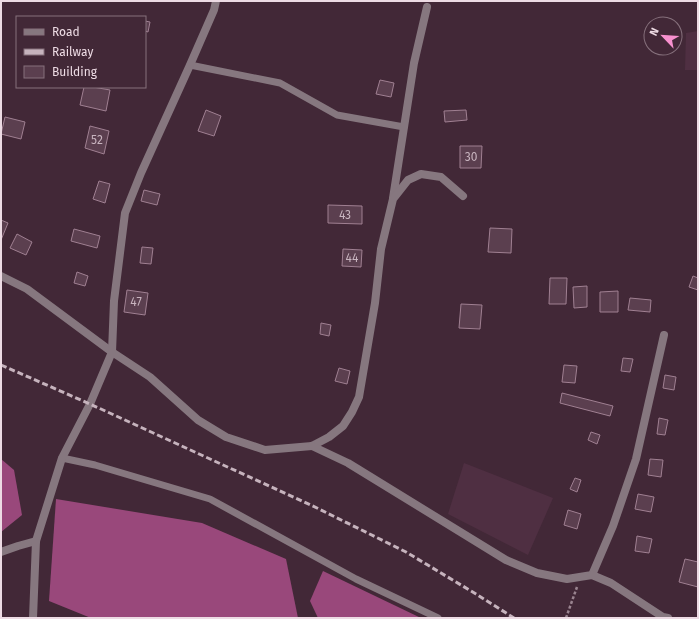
<svg xmlns="http://www.w3.org/2000/svg" width="699" height="619" font-family="'Fira Sans',sans-serif">
	<style>
		.built { fill: #4f2f42 }
		.forest { fill: #99487b }
		.building { fill: #5b3f4f; stroke: #a08092 }
		.lines { fill: none; stroke-linecap: round; stroke-linejoin: round }
		.path { stroke: #9a8490; stroke-width: 2.5; stroke-dasharray: 3 2; stroke-linecap: butt }
		.lane { stroke: #86777f; stroke-width: 7 }
		.street { stroke: #86777f; stroke-width: 8 }
		.rail { stroke: #c6b3bd; stroke-width: 3; stroke-dasharray: 6 3; stroke-linecap: butt }
		.labels { text-anchor: middle; stroke-width: 3; stroke-linejoin: round; paint-order: stroke }
		.number-label { font-size: 12px; fill: #c8b4bf }
	</style>
	<rect width="100%" height="100%" fill="#422837"/>
	<g class="built">
		<path d="M698 31V70H685L686 33Z"/>
		<path d="M464 463 553 498 528 555 448 514Z"/>
	</g>
	<g class="forest">
		<path d="M1 459 14 470 22 515 1 532Z"/>
		<path d="M56 499 202 523 286 559 298 618H91L49 601Z"/>
		<path d="M323 571 421 618H318L310 601Z"/>
	</g>
	<g class="building">
		<path d="M145 21 150 22 148 32 145 31Z"/>
		<path d="M380 80 394 83 391 97 376 94Z"/>
		<path d="M84 87H93L110 90 106 111 80 105Z"/>
		<path d="M206 110 221 116 214 136 198 131Z"/>
		<path d="M466 110 467 120 445 122 444 111Z"/>
		<path d="M5 117 25 122 21 139 1 134Z"/>
		<path d="M90 126 109 131 104 154 85 148Z"/>
		<path d="M460 146H482L481 168H460Z"/>
		<path d="M99 181 110 184 105 203 93 199Z"/>
		<path d="M144 190 160 194 157 205 141 201Z"/>
		<path d="M328 205 362 206V224L328 223Z"/>
		<path d="M1 220 8 223 1 240Z"/>
		<path d="M490 228 512 229 511 253 488 252Z"/>
		<path d="M74 229 100 236 97 248 71 241Z"/>
		<path d="M17 234 32 242 26 255 10 248Z"/>
		<path d="M142 247 153 248 151 264 140 263Z"/>
		<path d="M343 249 362 250 361 267 342 266Z"/>
		<path d="M77 272 88 276 85 286 74 283Z"/>
		<path d="M693 276 698 278V290L689 287Z"/>
		<path d="M550 278H567L566 304H549Z"/>
		<path d="M587 286V307L574 308 573 287Z"/>
		<path d="M127 290 148 293 145 315 124 312Z"/>
		<path d="M618 291V312H600V292Z"/>
		<path d="M630 298 651 300 650 312 628 310Z"/>
		<path d="M461 304 482 305 480 329 459 328Z"/>
		<path d="M321 323 331 325 329 336 320 334Z"/>
		<path d="M623 358 633 359 630 372 621 371Z"/>
		<path d="M564 365 577 366 575 383 562 382Z"/>
		<path d="M339 368 350 371 347 384 335 381Z"/>
		<path d="M665 375 676 377 674 390 663 388Z"/>
		<path d="M562 393 613 406 610 416 560 403Z"/>
		<path d="M659 418 668 420 665 435 657 434Z"/>
		<path d="M591 432 600 435 597 444 588 440Z"/>
		<path d="M650 459 663 460 661 477 648 475Z"/>
		<path d="M575 478 581 480 577 492 570 489Z"/>
		<path d="M638 494 654 497 651 512 635 509Z"/>
		<path d="M568 510 581 514 577 529 564 525Z"/>
		<path d="M637 536 652 539 649 553 635 551Z"/>
		<path d="M685 559 698 562V587L679 582Z"/>
	</g>
	<g class="lines">
		<path class="path" d="M566 618 577 587"/>
		<g class="lane">
			<path d="M190 65 280 83 337 115 404 127"/>
			<path d="M62 458 95 465 210 499 356 579 438 618"/>
		</g>
		<g class="street">
			<path d="M393 198 414 63 427 7"/>
			<path d="M1 276 27 289 112 352 150 377 198 420 226 437 265 450 312 446 329 437 343 426 352 412 359 397 375 303 381 249 393 199 408 180 421 174 441 177 463 196"/>
			<path d="M312 446 348 463 506 560 537 573 567 579 592 575 613 526 636 459 664 335"/>
			<path d="M1 552 18 546 36 541"/>
			<path d="M592 575 611 583 663 617 668 618"/>
			<path d="M33 618 36 541 62 458 90 404 112 352 114 301 125 213 141 173 190 65 214 10 216 1"/>
		</g>
		<path class="rail" d="M1 365 90 404 317 508 406 552 476 594 514 618"/>
	</g>
	<g class="labels">
		<g class="number-label">
			<text x="97" y="144">52</text>
			<text x="471" y="161">30</text>
			<text x="345" y="219">43</text>
			<text x="352" y="262">44</text>
			<text x="136" y="306">47</text>
		</g>
	</g>
	<rect width="699" height="619" fill="none" stroke="#eddbe4" stroke-width="4"/>
	<rect x="16" y="16" width="130" height="72" fill="#422837" stroke="#86707c"/>
	<rect x="24" y="29" width="20" height="6" fill="#86777f" stroke="#86707c"/>
	<text x="52" y="36" font-size="12" fill="#eddbe4">Road</text>
	<rect x="24" y="49" width="20" height="6" fill="#c6b3bd" stroke="#86707c"/>
	<text x="52" y="56" font-size="12" fill="#eddbe4">Railway</text>
	<rect x="24" y="66" width="20" height="12" fill="#5b3f4f" stroke="#86707c"/>
	<text x="52" y="76" font-size="12" fill="#eddbe4">Building</text>
	<g transform="translate(663 36) rotate(295)"><circle r="19" fill="#422837" stroke="#86707c"/>
	<path d="M0-3L7 15L0 10L-7 15Z" fill="#f790ce"/>
	<text y="-6" font-size="11" font-weight="bold" text-anchor="middle" fill="#eddbe4">N</text>
	</g>
</svg>
